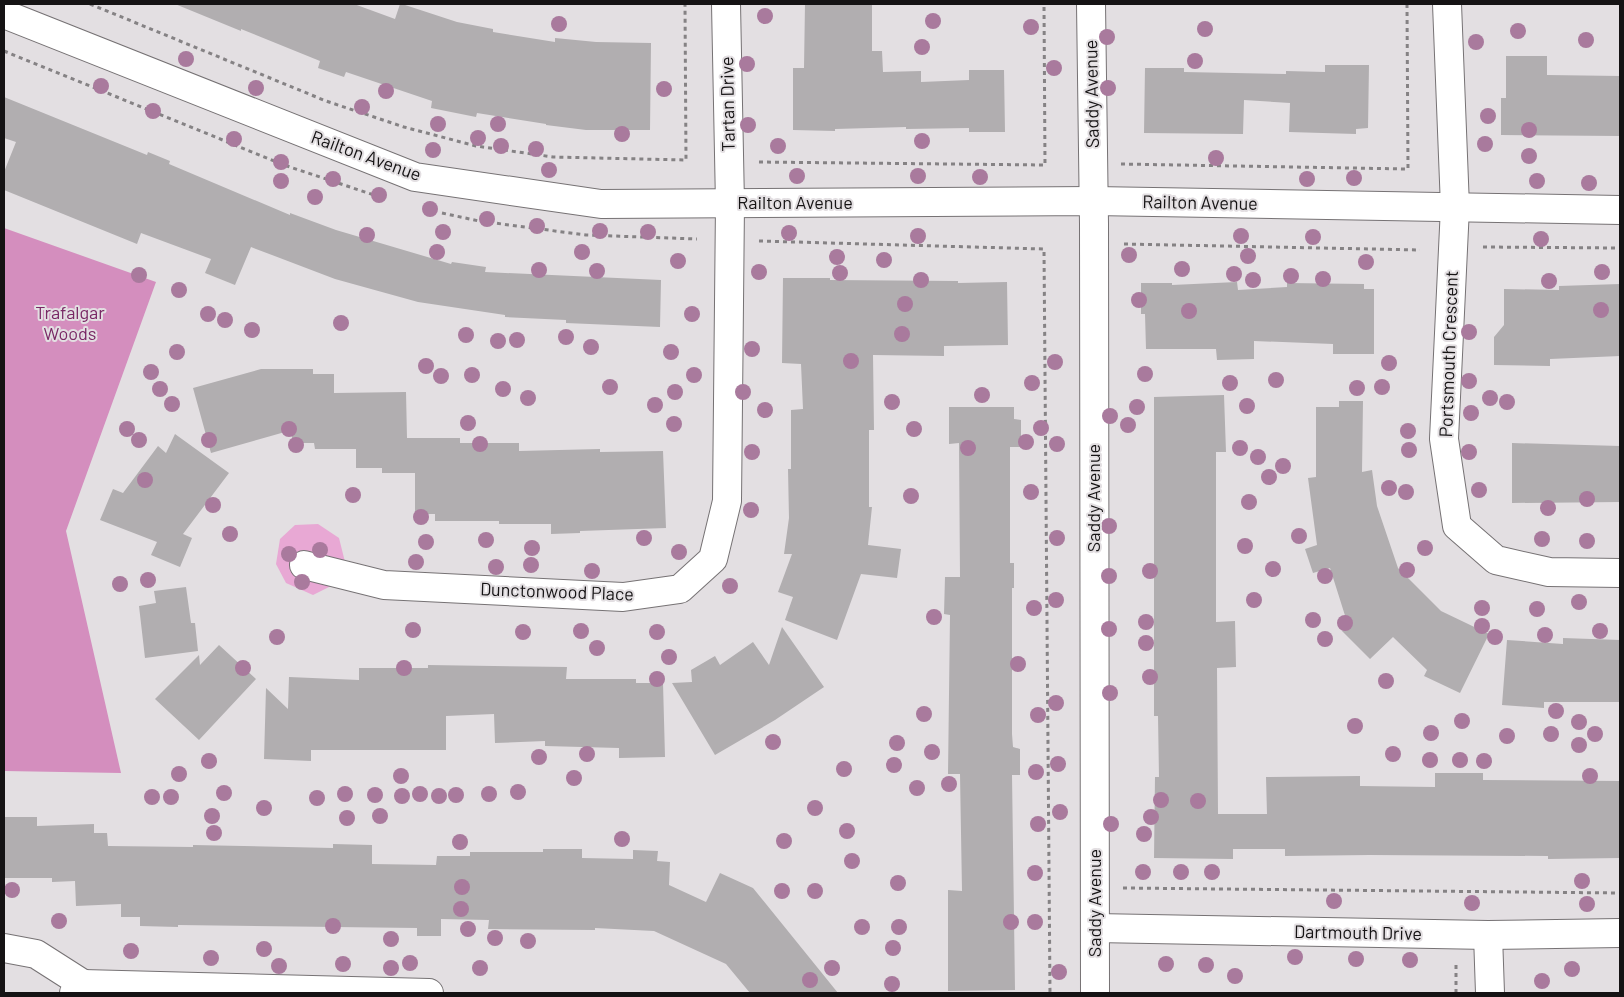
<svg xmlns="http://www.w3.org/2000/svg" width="1624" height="997" font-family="Barlow,sans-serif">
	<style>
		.green { fill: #e8a8d4 }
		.forest { fill: #d48ebe }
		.building { fill: #b1aeb0 }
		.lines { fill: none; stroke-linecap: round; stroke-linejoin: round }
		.minor-casing { stroke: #767274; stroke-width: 30 }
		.path { stroke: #858284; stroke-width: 3; stroke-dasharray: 4 4; stroke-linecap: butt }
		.minor { stroke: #fff; stroke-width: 28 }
		.tree { fill: #a97a9d }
		.labels { text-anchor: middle; stroke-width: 4; stroke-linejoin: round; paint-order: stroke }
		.street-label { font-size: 18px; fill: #151314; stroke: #e3dfe2 }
		.park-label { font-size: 18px; fill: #792865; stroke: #e3dfe2 }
	</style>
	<rect width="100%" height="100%" fill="#e3dfe2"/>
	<path class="green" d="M318 524 339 538 345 562 335 584 313 595 286 583 276 564 280 539 295 525Z"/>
	<path class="forest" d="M4 228 156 282 66 531 121 773 4 771Z"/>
	<g class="building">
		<path d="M175 4H354L395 19 400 4H402L457 22 493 29V32L555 42V38L596 42 651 43 650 130H586L546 125V124L477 113 476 117 431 108 432 101 346 72 344 77 318 68 320 61 241 29V31Z"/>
		<path d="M805 4H872V51H882L883 72 921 71V82L969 80V70H1004L1005 132H969V128L906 129V127L835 129V131L793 130V68H804Z"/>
		<path d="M1506 56H1547V75L1620 76V136L1501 135V98H1506Z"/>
		<path d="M1325 65H1369L1368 128 1356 129V134L1289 132 1290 103 1244 100 1243 134 1144 133 1145 68H1184V72L1286 74V71L1325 72Z"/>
		<path d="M4 97 147 155 148 152 170 161 169 164 290 215V213L336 230 451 264 452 262 486 267 485 272 661 280 660 327 566 323V320L505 317V315L418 302 335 279 251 247 235 285 205 273 211 259 141 233 137 244 4 190V172L16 142 4 138Z"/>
		<path d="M783 278H830V280L958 281V283L1007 282 1008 345 944 346V356L873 355 874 430H869V507H872L868 545 901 549 897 578 861 574 837 640 785 620 793 597 778 592 792 554H784L789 518 788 469H791V410L803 409 801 364 782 363Z"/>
		<path d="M1237 282 1238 290 1287 287V283L1364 284V289H1374V354H1333V344L1254 341V359L1217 360 1216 349H1146L1145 314H1141V283H1172V285Z"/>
		<path d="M1620 284V356L1550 359V366L1494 365V337L1504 325V289L1559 290V286Z"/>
		<path d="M261 369H313V374H334V393L406 392 407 438H460V443H519V451L600 449V452L663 451 666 528 580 531V533L551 534V524H499V521H435V514H415V473H382V468H356V449H315L314 443H292V430L211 453 193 388Z"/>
		<path d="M1224 395 1226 452H1216V622L1235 621 1236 667 1217 668 1218 814H1267L1266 777 1360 776V786L1435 787V773H1483V780L1620 781V858L1548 859V856L1370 855 1285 856V849H1233V859L1154 858 1155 777H1159L1158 716H1154V397Z"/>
		<path d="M1339 401H1363L1362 472 1372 470 1377 506 1398 568 1441 611 1489 634 1460 693 1424 676 1427 670 1393 637 1370 659 1342 631 1348 625 1330 568 1313 573 1305 549 1317 545 1308 478 1316 477V407H1339Z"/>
		<path d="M949 407H1014V419L1021 420V447H1010V563H1014V588H1012V734L1013 747 1020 749V775H1012L1015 990 948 991V890L962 891 960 774H948L950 615 944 614 945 577H960L959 443 949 444Z"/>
		<path d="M175 434 229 473 183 534 192 538 180 567 151 555 157 542 100 520 113 489 123 493 158 446 166 453Z"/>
		<path d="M1512 443 1620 446V502L1512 503Z"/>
		<path d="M186 587 191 623H195L198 651 145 658 139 606 156 603 154 591Z"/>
		<path d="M782 627 824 687 775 720 715 755 672 683 692 682 691 670 715 656 720 665 753 642 769 665Z"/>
		<path d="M1563 638 1620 640V702H1544V708L1502 705 1507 640 1563 644Z"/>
		<path d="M219 645 256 679 199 740 155 699 199 655 200 665Z"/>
		<path d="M428 665 567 667 566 679H636V683H663L665 757 619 758V748L545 746V741L495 743 494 714 446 716V750H311V761L264 759 266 688 288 709 289 677 359 680V668H428Z"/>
		<path d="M4 817H37V826L94 824V833H107L108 846 193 847V845L333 848V844L372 845V864L436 865 437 856H470V852H543V849H582V858L633 859V850L658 851 657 861 670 862 669 885 706 902 720 873 753 888 838 993H750L726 964 654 931 595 928V930L488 929 489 920 441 919V936H417V928L178 925V927L140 926V917H121V904L76 906 75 881 52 882V878H4Z"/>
	</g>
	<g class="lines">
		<g class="minor-casing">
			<g id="minor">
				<path d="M1091 4 1094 224 1095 993"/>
				<path d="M1447 4 1455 207 1444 439 1457 526 1496 560 1549 572 1620 573"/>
				<path d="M4 14 415 177 601 204 1094 201 1620 210"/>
				<path d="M304 565 384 585 623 597 680 589 713 559 727 501 730 204 726 4"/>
				<path d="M1095 928 1488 935 1620 933"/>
				<path d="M1488 935 1490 993"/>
				<path d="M4 948 36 954 83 984"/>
				<path d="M74 993 83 984 429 993"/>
			</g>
		</g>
		<g class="path">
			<path d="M90 4 326 101 404 127 476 146 553 157 686 160 685 4"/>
			<path d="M4 51 284 165 383 198"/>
			<path d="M759 162 1045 165 1044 4"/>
			<path d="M1121 164 1408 169 1407 4"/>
			<path d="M442 213 479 221 586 235 697 239"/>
			<path d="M759 241 1044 249 1050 993"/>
			<path d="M1124 244 1420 250"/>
			<path d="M1483 247 1620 248"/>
			<path d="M1123 888 1620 893"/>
			<path d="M1456 993V964"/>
		</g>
		<use href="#minor" class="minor"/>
	</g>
	<g class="tree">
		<circle cx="765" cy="16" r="8"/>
		<circle cx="933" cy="21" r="8"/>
		<circle cx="559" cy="24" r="8"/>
		<circle cx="1031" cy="27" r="8"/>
		<circle cx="1205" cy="29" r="8"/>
		<circle cx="1518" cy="31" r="8"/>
		<circle cx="1107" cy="37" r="8"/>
		<circle cx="1586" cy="40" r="8"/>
		<circle cx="1476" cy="42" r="8"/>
		<circle cx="922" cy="47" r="8"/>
		<circle cx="186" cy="59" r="8"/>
		<circle cx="1195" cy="61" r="8"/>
		<circle cx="747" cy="64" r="8"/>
		<circle cx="1054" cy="68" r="8"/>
		<circle cx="101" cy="86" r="8"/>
		<circle cx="256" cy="88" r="8"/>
		<circle cx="1108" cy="88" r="8"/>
		<circle cx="664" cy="89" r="8"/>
		<circle cx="386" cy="91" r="8"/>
		<circle cx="362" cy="107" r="8"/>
		<circle cx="153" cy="111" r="8"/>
		<circle cx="1488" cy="116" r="8"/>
		<circle cx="438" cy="124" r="8"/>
		<circle cx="498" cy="124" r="8"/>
		<circle cx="748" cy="125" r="8"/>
		<circle cx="1529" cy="130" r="8"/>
		<circle cx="622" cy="134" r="8"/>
		<circle cx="478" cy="138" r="8"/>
		<circle cx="234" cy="139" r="8"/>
		<circle cx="922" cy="141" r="8"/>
		<circle cx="1485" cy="144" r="8"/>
		<circle cx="501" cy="146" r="8"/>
		<circle cx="778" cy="146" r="8"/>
		<circle cx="536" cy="149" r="8"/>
		<circle cx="433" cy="150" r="8"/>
		<circle cx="1529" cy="156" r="8"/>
		<circle cx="1216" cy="158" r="8"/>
		<circle cx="281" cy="162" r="8"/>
		<circle cx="549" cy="170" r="8"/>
		<circle cx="797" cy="176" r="8"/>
		<circle cx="918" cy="176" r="8"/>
		<circle cx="980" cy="177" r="8"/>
		<circle cx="1354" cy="178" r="8"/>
		<circle cx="333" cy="179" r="8"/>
		<circle cx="1307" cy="179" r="8"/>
		<circle cx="281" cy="181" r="8"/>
		<circle cx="1537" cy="181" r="8"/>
		<circle cx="1589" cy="183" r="8"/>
		<circle cx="379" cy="195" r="8"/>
		<circle cx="315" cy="197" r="8"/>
		<circle cx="430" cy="209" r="8"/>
		<circle cx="487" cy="219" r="8"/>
		<circle cx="537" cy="226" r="8"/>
		<circle cx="600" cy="231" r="8"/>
		<circle cx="443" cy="232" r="8"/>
		<circle cx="648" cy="232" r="8"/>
		<circle cx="789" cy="233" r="8"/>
		<circle cx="367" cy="235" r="8"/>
		<circle cx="918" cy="236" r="8"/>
		<circle cx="1241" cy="236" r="8"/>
		<circle cx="1313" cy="237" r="8"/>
		<circle cx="1541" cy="239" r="8"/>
		<circle cx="437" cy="252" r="8"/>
		<circle cx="582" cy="252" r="8"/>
		<circle cx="1129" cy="255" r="8"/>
		<circle cx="1248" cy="256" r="8"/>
		<circle cx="837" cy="257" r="8"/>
		<circle cx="884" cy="260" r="8"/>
		<circle cx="678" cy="261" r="8"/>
		<circle cx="1366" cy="262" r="8"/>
		<circle cx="1182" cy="269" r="8"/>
		<circle cx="539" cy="270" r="8"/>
		<circle cx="597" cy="271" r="8"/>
		<circle cx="759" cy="272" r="8"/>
		<circle cx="1602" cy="272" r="8"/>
		<circle cx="840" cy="273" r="8"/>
		<circle cx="1234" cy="274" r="8"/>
		<circle cx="139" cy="275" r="8"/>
		<circle cx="1291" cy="276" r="8"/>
		<circle cx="1323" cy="279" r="8"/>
		<circle cx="921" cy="280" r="8"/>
		<circle cx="1253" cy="280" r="8"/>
		<circle cx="1549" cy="281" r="8"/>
		<circle cx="179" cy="290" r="8"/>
		<circle cx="1139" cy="300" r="8"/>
		<circle cx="905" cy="304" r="8"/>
		<circle cx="1601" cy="310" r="8"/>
		<circle cx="1189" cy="311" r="8"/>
		<circle cx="208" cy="314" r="8"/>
		<circle cx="692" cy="314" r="8"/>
		<circle cx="225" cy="320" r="8"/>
		<circle cx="341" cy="323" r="8"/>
		<circle cx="252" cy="330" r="8"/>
		<circle cx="1469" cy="332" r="8"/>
		<circle cx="902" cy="334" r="8"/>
		<circle cx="466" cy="335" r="8"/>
		<circle cx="566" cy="337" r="8"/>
		<circle cx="517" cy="340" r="8"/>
		<circle cx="498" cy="341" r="8"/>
		<circle cx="591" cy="347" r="8"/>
		<circle cx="752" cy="349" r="8"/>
		<circle cx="177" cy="352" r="8"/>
		<circle cx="671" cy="352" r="8"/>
		<circle cx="851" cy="361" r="8"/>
		<circle cx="1055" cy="362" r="8"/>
		<circle cx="1389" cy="363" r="8"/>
		<circle cx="426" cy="366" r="8"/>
		<circle cx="151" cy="372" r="8"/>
		<circle cx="1145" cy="374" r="8"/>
		<circle cx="472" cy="375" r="8"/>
		<circle cx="694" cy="375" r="8"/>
		<circle cx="441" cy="376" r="8"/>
		<circle cx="1276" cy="380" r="8"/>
		<circle cx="1469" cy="381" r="8"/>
		<circle cx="1032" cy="383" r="8"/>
		<circle cx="1230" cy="383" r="8"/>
		<circle cx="610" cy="387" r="8"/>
		<circle cx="1382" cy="387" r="8"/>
		<circle cx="1357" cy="388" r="8"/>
		<circle cx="160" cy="389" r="8"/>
		<circle cx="503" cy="389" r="8"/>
		<circle cx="675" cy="392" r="8"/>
		<circle cx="743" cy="392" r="8"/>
		<circle cx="982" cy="395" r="8"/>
		<circle cx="528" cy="398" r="8"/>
		<circle cx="1490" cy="398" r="8"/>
		<circle cx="892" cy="402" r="8"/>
		<circle cx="1507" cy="402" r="8"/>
		<circle cx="172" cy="404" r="8"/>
		<circle cx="655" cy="405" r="8"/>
		<circle cx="1247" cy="406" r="8"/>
		<circle cx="1137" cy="407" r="8"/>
		<circle cx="765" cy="410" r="8"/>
		<circle cx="1471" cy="413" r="8"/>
		<circle cx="1110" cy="416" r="8"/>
		<circle cx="468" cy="423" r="8"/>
		<circle cx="674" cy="424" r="8"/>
		<circle cx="1128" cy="425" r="8"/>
		<circle cx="1041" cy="428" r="8"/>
		<circle cx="127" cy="429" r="8"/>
		<circle cx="289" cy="429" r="8"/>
		<circle cx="914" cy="429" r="8"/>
		<circle cx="1408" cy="431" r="8"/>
		<circle cx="139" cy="440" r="8"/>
		<circle cx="209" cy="440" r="8"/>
		<circle cx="1026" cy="442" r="8"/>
		<circle cx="480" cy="444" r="8"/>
		<circle cx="1057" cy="444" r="8"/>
		<circle cx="296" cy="445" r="8"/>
		<circle cx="968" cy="448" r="8"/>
		<circle cx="1240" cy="448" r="8"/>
		<circle cx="1409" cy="450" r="8"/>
		<circle cx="752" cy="452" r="8"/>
		<circle cx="1469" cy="452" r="8"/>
		<circle cx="1258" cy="457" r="8"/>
		<circle cx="1283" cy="466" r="8"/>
		<circle cx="1269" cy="477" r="8"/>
		<circle cx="145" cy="480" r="8"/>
		<circle cx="1389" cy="488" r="8"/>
		<circle cx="1479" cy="490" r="8"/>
		<circle cx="1031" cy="492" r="8"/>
		<circle cx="1406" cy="492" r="8"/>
		<circle cx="353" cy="495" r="8"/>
		<circle cx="911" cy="496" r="8"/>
		<circle cx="1587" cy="499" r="8"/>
		<circle cx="1249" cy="502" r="8"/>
		<circle cx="213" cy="505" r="8"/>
		<circle cx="1548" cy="508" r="8"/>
		<circle cx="751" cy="510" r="8"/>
		<circle cx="421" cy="517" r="8"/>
		<circle cx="1109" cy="526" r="8"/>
		<circle cx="230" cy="534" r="8"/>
		<circle cx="1299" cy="536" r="8"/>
		<circle cx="644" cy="538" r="8"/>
		<circle cx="1057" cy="538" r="8"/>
		<circle cx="1542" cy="539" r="8"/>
		<circle cx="486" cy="540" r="8"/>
		<circle cx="1587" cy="541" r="8"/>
		<circle cx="426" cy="542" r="8"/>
		<circle cx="1245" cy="546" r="8"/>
		<circle cx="532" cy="548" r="8"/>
		<circle cx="1425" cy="548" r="8"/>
		<circle cx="320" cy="550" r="8"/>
		<circle cx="679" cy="552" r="8"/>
		<circle cx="289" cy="554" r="8"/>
		<circle cx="416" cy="562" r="8"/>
		<circle cx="531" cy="565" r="8"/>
		<circle cx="496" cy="567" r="8"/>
		<circle cx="1273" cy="569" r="8"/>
		<circle cx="1407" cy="570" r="8"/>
		<circle cx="592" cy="571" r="8"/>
		<circle cx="1150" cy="571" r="8"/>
		<circle cx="1109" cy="576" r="8"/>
		<circle cx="1325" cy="576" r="8"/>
		<circle cx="148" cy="580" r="8"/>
		<circle cx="302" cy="582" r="8"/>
		<circle cx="120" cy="584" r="8"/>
		<circle cx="730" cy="586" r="8"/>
		<circle cx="1056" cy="600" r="8"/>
		<circle cx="1254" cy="600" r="8"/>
		<circle cx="1579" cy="602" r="8"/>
		<circle cx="1034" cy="608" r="8"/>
		<circle cx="1482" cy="608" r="8"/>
		<circle cx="1537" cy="609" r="8"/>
		<circle cx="934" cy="617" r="8"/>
		<circle cx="1313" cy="620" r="8"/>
		<circle cx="1146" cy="622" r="8"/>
		<circle cx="1345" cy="623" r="8"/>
		<circle cx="1482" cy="626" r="8"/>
		<circle cx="1109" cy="629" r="8"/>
		<circle cx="413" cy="630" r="8"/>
		<circle cx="581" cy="631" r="8"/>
		<circle cx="1600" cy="631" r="8"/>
		<circle cx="523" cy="632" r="8"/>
		<circle cx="657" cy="632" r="8"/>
		<circle cx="1545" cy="635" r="8"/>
		<circle cx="277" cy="637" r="8"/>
		<circle cx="1495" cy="637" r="8"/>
		<circle cx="1325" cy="639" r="8"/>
		<circle cx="1146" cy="643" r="8"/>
		<circle cx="597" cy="648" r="8"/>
		<circle cx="669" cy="657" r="8"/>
		<circle cx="1018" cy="664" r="8"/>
		<circle cx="243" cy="668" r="8"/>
		<circle cx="404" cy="668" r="8"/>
		<circle cx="1150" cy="677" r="8"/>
		<circle cx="657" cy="679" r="8"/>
		<circle cx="1386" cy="681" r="8"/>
		<circle cx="1110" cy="693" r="8"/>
		<circle cx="1056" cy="703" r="8"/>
		<circle cx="1556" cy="711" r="8"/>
		<circle cx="924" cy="714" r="8"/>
		<circle cx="1038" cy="715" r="8"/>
		<circle cx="1462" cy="721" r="8"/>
		<circle cx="1579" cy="722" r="8"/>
		<circle cx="1355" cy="726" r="8"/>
		<circle cx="1431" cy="733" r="8"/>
		<circle cx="1551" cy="734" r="8"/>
		<circle cx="1595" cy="734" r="8"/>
		<circle cx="1507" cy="736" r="8"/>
		<circle cx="773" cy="742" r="8"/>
		<circle cx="897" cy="743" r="8"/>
		<circle cx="1579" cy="745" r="8"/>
		<circle cx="932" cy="752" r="8"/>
		<circle cx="587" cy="754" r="8"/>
		<circle cx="1393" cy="754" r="8"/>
		<circle cx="539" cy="757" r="8"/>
		<circle cx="1430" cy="760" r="8"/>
		<circle cx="1460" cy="760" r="8"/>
		<circle cx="209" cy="761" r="8"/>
		<circle cx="1484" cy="761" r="8"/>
		<circle cx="1058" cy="764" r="8"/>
		<circle cx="894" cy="765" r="8"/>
		<circle cx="844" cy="769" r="8"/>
		<circle cx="1036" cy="772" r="8"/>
		<circle cx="179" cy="774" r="8"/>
		<circle cx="401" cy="776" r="8"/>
		<circle cx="1590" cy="776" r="8"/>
		<circle cx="574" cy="778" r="8"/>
		<circle cx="949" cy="784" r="8"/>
		<circle cx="917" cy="788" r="8"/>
		<circle cx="518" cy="792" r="8"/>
		<circle cx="224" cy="793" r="8"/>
		<circle cx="345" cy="794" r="8"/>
		<circle cx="420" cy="794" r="8"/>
		<circle cx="489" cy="794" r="8"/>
		<circle cx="375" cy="795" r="8"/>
		<circle cx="456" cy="795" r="8"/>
		<circle cx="402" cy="796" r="8"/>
		<circle cx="439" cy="796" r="8"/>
		<circle cx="152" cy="797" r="8"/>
		<circle cx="171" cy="797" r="8"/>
		<circle cx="317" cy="798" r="8"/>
		<circle cx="1161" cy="800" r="8"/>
		<circle cx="1198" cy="801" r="8"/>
		<circle cx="264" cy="808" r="8"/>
		<circle cx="815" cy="808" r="8"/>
		<circle cx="1060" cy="812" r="8"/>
		<circle cx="212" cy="816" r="8"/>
		<circle cx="380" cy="816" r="8"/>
		<circle cx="1151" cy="817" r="8"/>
		<circle cx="347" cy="818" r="8"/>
		<circle cx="1038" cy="824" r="8"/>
		<circle cx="1111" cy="824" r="8"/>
		<circle cx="847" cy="831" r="8"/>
		<circle cx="214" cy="833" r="8"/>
		<circle cx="1144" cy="834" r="8"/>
		<circle cx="622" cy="839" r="8"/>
		<circle cx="784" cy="841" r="8"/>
		<circle cx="460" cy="842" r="8"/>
		<circle cx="852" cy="861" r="8"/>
		<circle cx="1143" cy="872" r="8"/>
		<circle cx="1181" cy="872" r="8"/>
		<circle cx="1212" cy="872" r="8"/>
		<circle cx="1035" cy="873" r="8"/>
		<circle cx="1582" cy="881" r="8"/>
		<circle cx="898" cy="883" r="8"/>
		<circle cx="462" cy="887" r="8"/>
		<circle cx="12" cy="890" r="8"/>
		<circle cx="782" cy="891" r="8"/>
		<circle cx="815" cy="891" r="8"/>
		<circle cx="1334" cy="901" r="8"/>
		<circle cx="1472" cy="903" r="8"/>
		<circle cx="1587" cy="904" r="8"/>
		<circle cx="461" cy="909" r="8"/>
		<circle cx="59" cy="921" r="8"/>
		<circle cx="1011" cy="922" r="8"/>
		<circle cx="1035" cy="922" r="8"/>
		<circle cx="333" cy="926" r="8"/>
		<circle cx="862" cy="927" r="8"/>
		<circle cx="899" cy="927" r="8"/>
		<circle cx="468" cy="929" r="8"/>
		<circle cx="495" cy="938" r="8"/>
		<circle cx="391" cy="939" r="8"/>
		<circle cx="528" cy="941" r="8"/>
		<circle cx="893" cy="948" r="8"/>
		<circle cx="264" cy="949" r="8"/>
		<circle cx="131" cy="951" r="8"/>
		<circle cx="1295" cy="957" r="8"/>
		<circle cx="211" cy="958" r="8"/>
		<circle cx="1356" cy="959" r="8"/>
		<circle cx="1410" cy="960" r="8"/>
		<circle cx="410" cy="963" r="8"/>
		<circle cx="343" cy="964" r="8"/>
		<circle cx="1166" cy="964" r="8"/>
		<circle cx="1206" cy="965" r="8"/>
		<circle cx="279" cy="966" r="8"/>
		<circle cx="391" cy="968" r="8"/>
		<circle cx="480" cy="968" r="8"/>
		<circle cx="832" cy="968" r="8"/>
		<circle cx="1572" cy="969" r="8"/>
		<circle cx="1059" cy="972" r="8"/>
		<circle cx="1235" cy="976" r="8"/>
		<circle cx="810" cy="980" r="8"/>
		<circle cx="1542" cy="981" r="8"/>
		<circle cx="892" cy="984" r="8"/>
	</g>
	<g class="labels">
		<g class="street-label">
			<text transform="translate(1092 94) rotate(-91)" y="6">Saddy Avenue</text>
			<text transform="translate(728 104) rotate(-91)" y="6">Tartan Drive</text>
			<text transform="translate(366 156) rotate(20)" y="6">Railton Avenue</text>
			<text x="795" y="209">Railton Avenue</text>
			<text transform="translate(1200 203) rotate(1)" y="6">Railton Avenue</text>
			<text transform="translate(1449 354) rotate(-88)" y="6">Portsmouth Crescent</text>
			<text transform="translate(1094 498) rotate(-90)" y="6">Saddy Avenue</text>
			<text transform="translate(557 592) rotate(2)" y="6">Dunctonwood Place</text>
			<text transform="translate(1095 903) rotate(-90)" y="6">Saddy Avenue</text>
			<text transform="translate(1358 933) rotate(1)" y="6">Dartmouth Drive</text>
		</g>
		<g class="park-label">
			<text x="70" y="319">Trafalgar<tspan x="70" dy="21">Woods</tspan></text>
		</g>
	</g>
	<rect width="1624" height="997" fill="none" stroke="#151314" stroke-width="10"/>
</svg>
